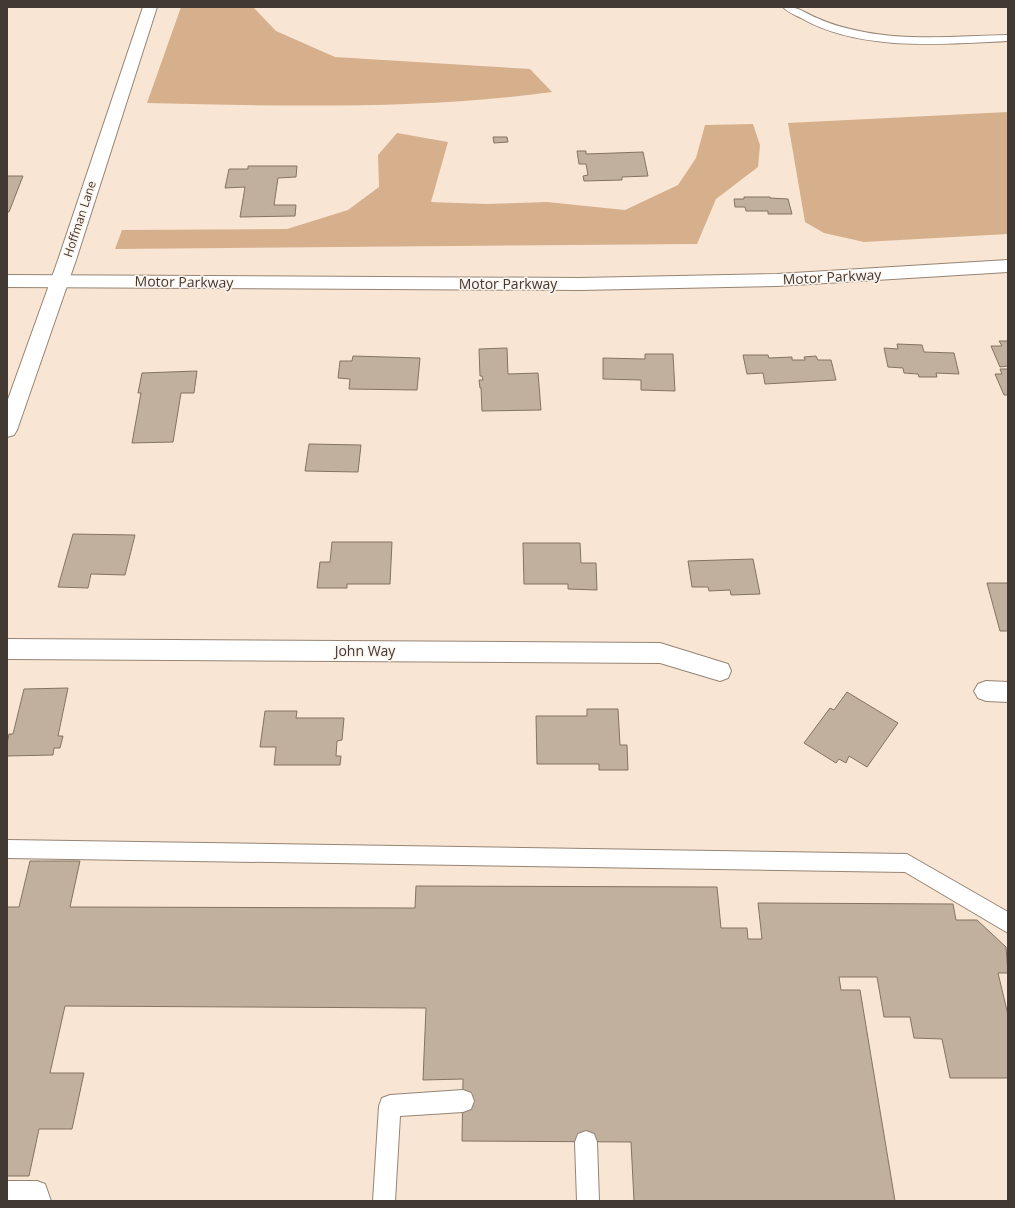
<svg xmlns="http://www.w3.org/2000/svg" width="1015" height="1208" font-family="'Open Sans',sans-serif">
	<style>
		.green { fill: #d6b08d }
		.building { fill: #c2b09e; stroke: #847363 }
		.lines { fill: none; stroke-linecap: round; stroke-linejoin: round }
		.lane-casing { stroke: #968474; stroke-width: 2 }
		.street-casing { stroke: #968474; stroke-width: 2 }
		.secondary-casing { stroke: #968474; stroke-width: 2 }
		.lane { fill: #fff; fill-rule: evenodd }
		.street { fill: #fff; fill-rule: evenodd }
		.secondary { fill: #fff; fill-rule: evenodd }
		.labels { text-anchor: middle; stroke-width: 3; stroke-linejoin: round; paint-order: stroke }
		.far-street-label { font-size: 12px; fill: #413932; stroke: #fdf5ed }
		.street-label { font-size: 14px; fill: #413932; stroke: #fdf5ed }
	</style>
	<rect width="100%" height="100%" fill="#f9e5d3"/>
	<g class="green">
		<path d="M181 7H253L276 31 335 57 530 69 552 92C418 110 282 106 147 103Z"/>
		<path d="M1008 112V234L864 242 824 233 805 222 788 123Z"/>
		<path d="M753 124 760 145 758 167 716 199 697 244 115 249 122 230 287 229 348 210 379 187 378 155 397 133 448 142 431 202 486 204 547 202 625 210 678 185 696 158 705 125Z"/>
	</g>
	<g class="building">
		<path d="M493 137H507L508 142 494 143Z"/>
		<path d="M577 151H586V154L643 152 648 176 622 177V180L584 181 583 176 588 175 586 164H579Z"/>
		<path d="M248 166H297L296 177 278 178 274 205H296L295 216 240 217 245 187 225 188 229 169H248Z"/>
		<path d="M7 176H23L9 212H7Z"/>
		<path d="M744 197H770V198L788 199 792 214H768V211H746L745 207H735L734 199H744Z"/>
		<path d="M999 341H1008V366L1000 367 991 346H1002Z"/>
		<path d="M897 344 922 345 924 352 954 353 959 374 936 373 937 377H919L918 374 904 373 903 368 888 367 884 348 898 349Z"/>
		<path d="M507 348 508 374 538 373 541 410 482 411 481 388H480L479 380H483L482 376H480L479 349Z"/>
		<path d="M645 354H673L675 391 641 390V380L603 379V358L645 359Z"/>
		<path d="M743 355H768L769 358 792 357V360H805L804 357 816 356 818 360H831L836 380 765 384 763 373 747 374Z"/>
		<path d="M353 356 420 358 417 390 349 389 350 379 338 378 340 361H352Z"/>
		<path d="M1000 369H1008V395H1004L995 374H1002Z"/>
		<path d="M197 371 194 393H181L173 442 132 443 141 393H138L142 373Z"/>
		<path d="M309 444 361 445 358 472 305 471Z"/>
		<path d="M73 534 135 535 125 575 91 574 88 588 58 587Z"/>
		<path d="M332 542H392L390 584H347V588H317L320 562H330Z"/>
		<path d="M523 543H580L581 563H596L597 590 568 589V584H524Z"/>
		<path d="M753 559 760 594 731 595 730 590 709 591 708 587H692L688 561Z"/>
		<path d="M987 583H1008V631H1000Z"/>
		<path d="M68 688 58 736H63L60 748H54L53 755 7 756V744L9 734H13L24 689Z"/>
		<path d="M847 692 898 723 867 767 849 756 846 763 839 759 836 763 804 743 830 708 834 710Z"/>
		<path d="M587 709H618L620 745H627L628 770H599V764H537L536 716H587Z"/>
		<path d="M265 711H297L296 718H344L342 740 337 741 336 756H341L340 765H274L276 747H260Z"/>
		<path d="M30 861H80L70 907 415 908 416 886 717 887 721 928H747L748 939H762L758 903 953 904 956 920H977L1006 947 1008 973H998L1008 1015V1078H950L942 1039 914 1038 910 1017H884L877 977H839L841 990H860L895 1201H634L631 1142 462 1141 463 1079 423 1080 426 1008 65 1006 50 1073H84L72 1129H39L29 1176H7V907H19Z"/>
	</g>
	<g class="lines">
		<g class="lane-casing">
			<g id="lane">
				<path d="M783 7C801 7 802 12 817 18 832 25 848 29 864 32 911 41 961 36 1008 35V41C942 44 860 52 801 18 795 15 787 12 783 7Z"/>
				<path d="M7 840 907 854 1008 912V933L905 872 7 858Z"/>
				<path d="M463 1090 471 1093 474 1101 471 1109 463 1112 400 1116 395 1201H373L379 1106 382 1098 390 1095Z"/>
				<path d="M586 1131 594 1134 597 1142 599 1201H577L575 1142 578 1134Z"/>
				<path d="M7 1181H37L45 1184 51 1201H7Z"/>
			</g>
		</g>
		<g class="street-casing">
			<g id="street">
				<path d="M143 7H157L76 260 17 430 14 435 7 437V402L58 260Z"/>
				<path d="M7 639 660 643 728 664 731 671 728 678 720 681 660 663 7 659Z"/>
				<path d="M986 681 1008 682V702L986 701 978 698 974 691 978 684Z"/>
			</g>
		</g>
		<g class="secondary-casing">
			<path id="secondary" d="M1008 260V272L777 286 580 290 7 287V275L580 278 777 274Z"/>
		</g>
		<use href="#lane" class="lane"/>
		<use href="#street" class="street"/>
		<use href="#secondary" class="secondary"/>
	</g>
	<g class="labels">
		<g class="far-street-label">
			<text transform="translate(80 219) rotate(-72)" y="4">Hoffman Lane</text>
		</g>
		<g class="street-label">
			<text transform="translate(832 277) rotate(-3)" y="5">Motor Parkway</text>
			<text transform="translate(184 282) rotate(1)" y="5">Motor Parkway</text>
			<text x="508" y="289">Motor Parkway</text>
			<text x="365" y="656">John Way</text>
		</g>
	</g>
	<rect width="1015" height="1208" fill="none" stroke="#413932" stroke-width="16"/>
</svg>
